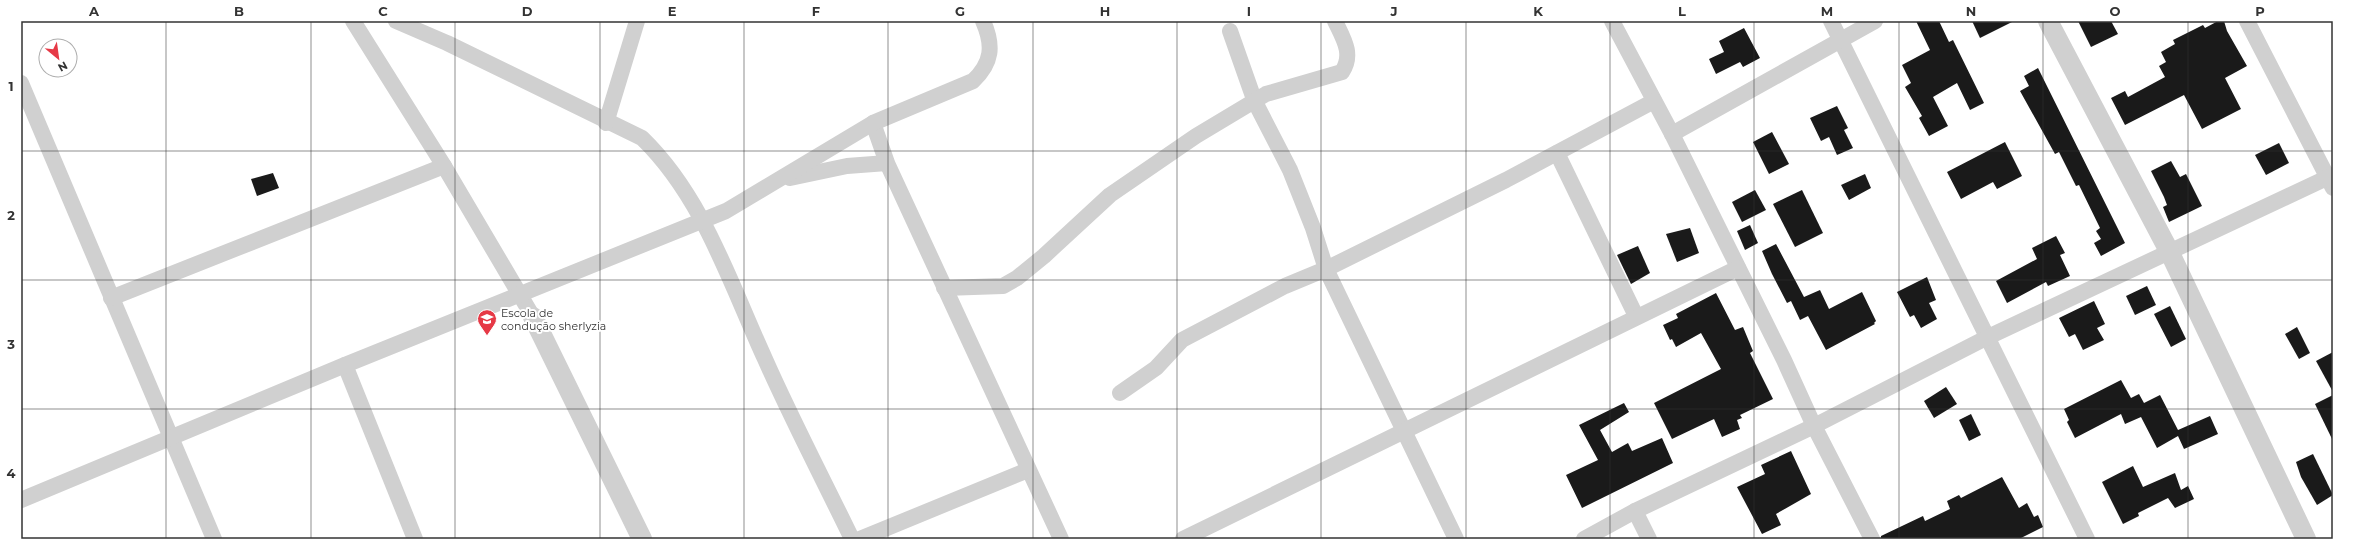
<svg xmlns="http://www.w3.org/2000/svg" width="2354" height="560" font-family="Montserrat,sans-serif">
	<style>
		.building { fill: #1a1a1a }
		.lines { fill: none; stroke-linecap: round; stroke-linejoin: round }
		.minor { stroke: #d0d0d0; stroke-width: 16 }
		.tertiary { stroke: #d0d0d0; stroke-width: 20 }
		.grid { fill: none; stroke: #333; stroke-width: 1; stroke-opacity: 0.55 }
		.labels { text-anchor: middle; stroke-width: 4; stroke-linejoin: round; paint-order: stroke }
		.poi-label { font-size: 11px; fill: #333; stroke: #fff; text-anchor: start }
		.neatline { fill: none; stroke: #333; stroke-width: 1.5 }
		.grid-label { font-size: 13px; text-anchor: middle; font-weight: bold; fill: #333 }
	</style>
	<rect width="100%" height="100%" fill="#fff"/>
	<g class="building">
		<path d="M1916 21H1939L1949 42 1953 40 1984 103 1970 110 1957 83 1933 97 1948 126 1929 136 1919 118 1922 116 1905 87 1911 83 1902 65 1930 50Z"/>
		<path d="M1972 21H2014L1980 38Z"/>
		<path d="M2078 21H2111L2118 34 2091 47Z"/>
		<path d="M2218 21H2224L2227 31 2247 66 2225 78 2241 109 2202 129 2184 95 2125 125 2111 98 2125 91 2128 97 2165 77 2159 66 2166 62 2161 52 2175 44 2173 40 2203 25 2205 28Z"/>
		<path d="M1744 28 1760 58 1743 67 1740 62 1716 74 1709 59 1724 52 1719 41Z"/>
		<path d="M2038 68 2125 243 2101 256 2094 243 2101 239 2096 231 2100 228 2079 185 2076 186 2059 152 2055 154 2020 91 2029 86 2024 76Z"/>
		<path d="M1837 106 1848 128 1844 130 1853 148 1837 155 1829 137 1821 141 1810 118Z"/>
		<path d="M1772 132 1789 164 1769 174 1753 142Z"/>
		<path d="M2005 142 2022 176 1997 189 1993 182 1961 199 1947 172Z"/>
		<path d="M2279 143 2289 163 2266 175 2255 155Z"/>
		<path d="M2171 161 2180 177 2186 174 2202 206 2169 222 2163 207 2167 205 2164 197 2151 171Z"/>
		<path d="M273 173 279 188 257 196 251 179Z"/>
		<path d="M1865 174 1871 188 1849 200 1841 185Z"/>
		<path d="M1755 190 1766 210 1742 222 1732 202Z"/>
		<path d="M1802 190 1823 233 1795 247 1773 204Z"/>
		<path d="M1750 225 1758 243 1745 250 1737 231Z"/>
		<path d="M1690 228 1699 253 1677 262 1666 234Z"/>
		<path d="M2056 236 2065 253 2060 255 2070 276 2048 286 2046 282 2007 303 1996 281 2037 259 2032 248Z"/>
		<path d="M1776 244 1804 297 1820 290 1829 309 1862 292 1876 321 1874 323 1875 324 1826 350 1808 316 1800 320 1791 301 1787 303 1772 274 1762 251Z"/>
		<path d="M1638 246 1650 273 1631 284 1617 255Z"/>
		<path d="M1927 277 1936 300 1929 303 1937 319 1921 328 1914 315 1910 317 1897 292Z"/>
		<path d="M2147 286 2156 305 2135 315 2126 296Z"/>
		<path d="M1716 293 1735 330 1743 327 1753 351 1750 353 1773 399 1740 415 1742 418 1737 420 1740 429 1722 437 1714 419 1672 439 1654 403 1721 369 1701 333 1676 347 1672 339 1670 340 1663 325 1678 318 1676 314Z"/>
		<path d="M2094 301 2105 324 2097 328 2104 340 2083 350 2075 334 2069 337 2059 318Z"/>
		<path d="M2170 306 2186 339 2171 347 2154 314Z"/>
		<path d="M2297 327 2310 353 2299 359 2285 334Z"/>
		<path d="M2333 352V392L2316 361Z"/>
		<path d="M2121 380 2131 398 2139 394 2144 403 2160 395 2178 430 2210 416 2218 434 2184 449 2178 436 2157 448 2141 417 2125 424 2121 414 2075 438 2067 422 2069 420 2064 409Z"/>
		<path d="M1946 387 1957 404 1934 418 1924 401Z"/>
		<path d="M2333 395V441L2315 404Z"/>
		<path d="M1624 403 1629 412 1600 430 1612 452 1628 443 1632 451 1662 438 1673 463 1582 508 1566 475 1598 460 1579 425Z"/>
		<path d="M1971 414 1981 435 1969 441 1959 420Z"/>
		<path d="M1791 451 1811 494 1776 514 1781 525 1762 534 1737 487 1765 474 1761 465Z"/>
		<path d="M2313 454 2333 495 2317 505 2301 477 2296 462Z"/>
		<path d="M2133 466 2143 487 2175 473 2181 490 2188 486 2194 499 2175 508 2168 498 2138 513 2139 516 2123 524 2102 482Z"/>
		<path d="M2002 477 2019 508 2027 503 2034 517 2038 515 2043 527 2019 539H1881V536L1923 516 1925 521 1950 509 1947 501 1959 495 1961 498Z"/>
	</g>
	<g class="lines">
		<g class="minor">
			<path d="M353 21 444 166 533 317"/>
			<path d="M396 21 447 43 642 138C703 197 730 283 765 359 792 420 823 479 852 539"/>
			<path d="M1612 21 1672 134 1784 360 1814 426 1872 539"/>
			<path d="M1831 21 2087 539"/>
			<path d="M2247 21 2333 188"/>
			<path d="M1230 31 1255 102 1290 170 1313 228 1326 269 1456 539"/>
			<path d="M21 83 214 539"/>
			<path d="M606 123 637 21"/>
			<path d="M873 123 887 163 1061 539"/>
			<path d="M1672 134 1875 21"/>
			<path d="M1557 153 1636 316"/>
			<path d="M790 178 847 166 887 163"/>
			<path d="M944 288 1003 286 1017 278 1044 256 1110 195 1196 136 1266 94 1342 72C1354 54 1343 38 1335 21"/>
			<path d="M111 298 444 166"/>
			<path d="M345 365 415 539"/>
			<path d="M1120 393 1156 368 1182 340 1285 286 1326 269 1506 180 1654 101"/>
			<path d="M21 500 345 365 726 211 873 123 973 81C992 63 994 46 983 21"/>
			<path d="M1635 511 1649 539"/>
			<path d="M860 539 1028 470"/>
			<path d="M1183 539 1738 268"/>
			<path d="M1584 539 1635 511 1814 426 1986 338 2333 175"/>
		</g>
		<g class="tertiary">
			<path d="M2048 21 2169 251 2306 539"/>
			<path d="M533 317 642 539"/>
		</g>
	</g>
	<path class="grid" d="M166 21V539M311 21V539M455 21V539M600 21V539M744 21V539M888 21V539M1033 21V539M1177 21V539M1321 21V539M1466 21V539M1610 21V539M1754 21V539M1899 21V539M2043 21V539M2188 21V539M21 151H2333M21 280H2333M21 409H2333"/>
	<defs>
		<g id="school-pin" transform="scale(1)"><path d="M0 17L-7.5 6A9.5 9.5 0 1 1 7.5 6Z" fill="#e63946" stroke="#fff"/><path d="M0-5L7-2L0 1L-7-2ZM-4 1L0 2.5L4 1V4Q0 6-4 4Z" fill="#fff"/></g>
	</defs>
	<g fill-rule="evenodd">
		<use href="#school-pin" x="487" y="319"/>
	</g>
	<g class="labels">
		<g class="poi-label">
			<text x="501" y="317">Escola de<tspan x="501" dy="13">condução sherlyzia</tspan></text>
		</g>
	</g>
	<rect width="2354" height="560" fill="none" stroke="#ffffff" stroke-width="44"/>
	<g transform="translate(58 58) rotate(151)"><circle r="19" fill="#ffffff" stroke="#adadad"/>
	<path d="M0-3L7 15L0 10L-7 15Z" fill="#e63946"/>
	<text y="-6" font-size="11" font-weight="bold" text-anchor="middle" fill="#333333">N</text>
	</g>
	<rect x="22" y="22" width="2310" height="516" class="neatline"/>
	<g class="grid-label">
		<text x="94" y="16">A</text>
		<text x="239" y="16">B</text>
		<text x="383" y="16">C</text>
		<text x="527" y="16">D</text>
		<text x="672" y="16">E</text>
		<text x="816" y="16">F</text>
		<text x="960" y="16">G</text>
		<text x="1105" y="16">H</text>
		<text x="1249" y="16">I</text>
		<text x="1394" y="16">J</text>
		<text x="1538" y="16">K</text>
		<text x="1682" y="16">L</text>
		<text x="1827" y="16">M</text>
		<text x="1971" y="16">N</text>
		<text x="2115" y="16">O</text>
		<text x="2260" y="16">P</text>
		<text x="11" y="91">1</text>
		<text x="11" y="220">2</text>
		<text x="11" y="349">3</text>
		<text x="11" y="478">4</text>
	</g>
</svg>
